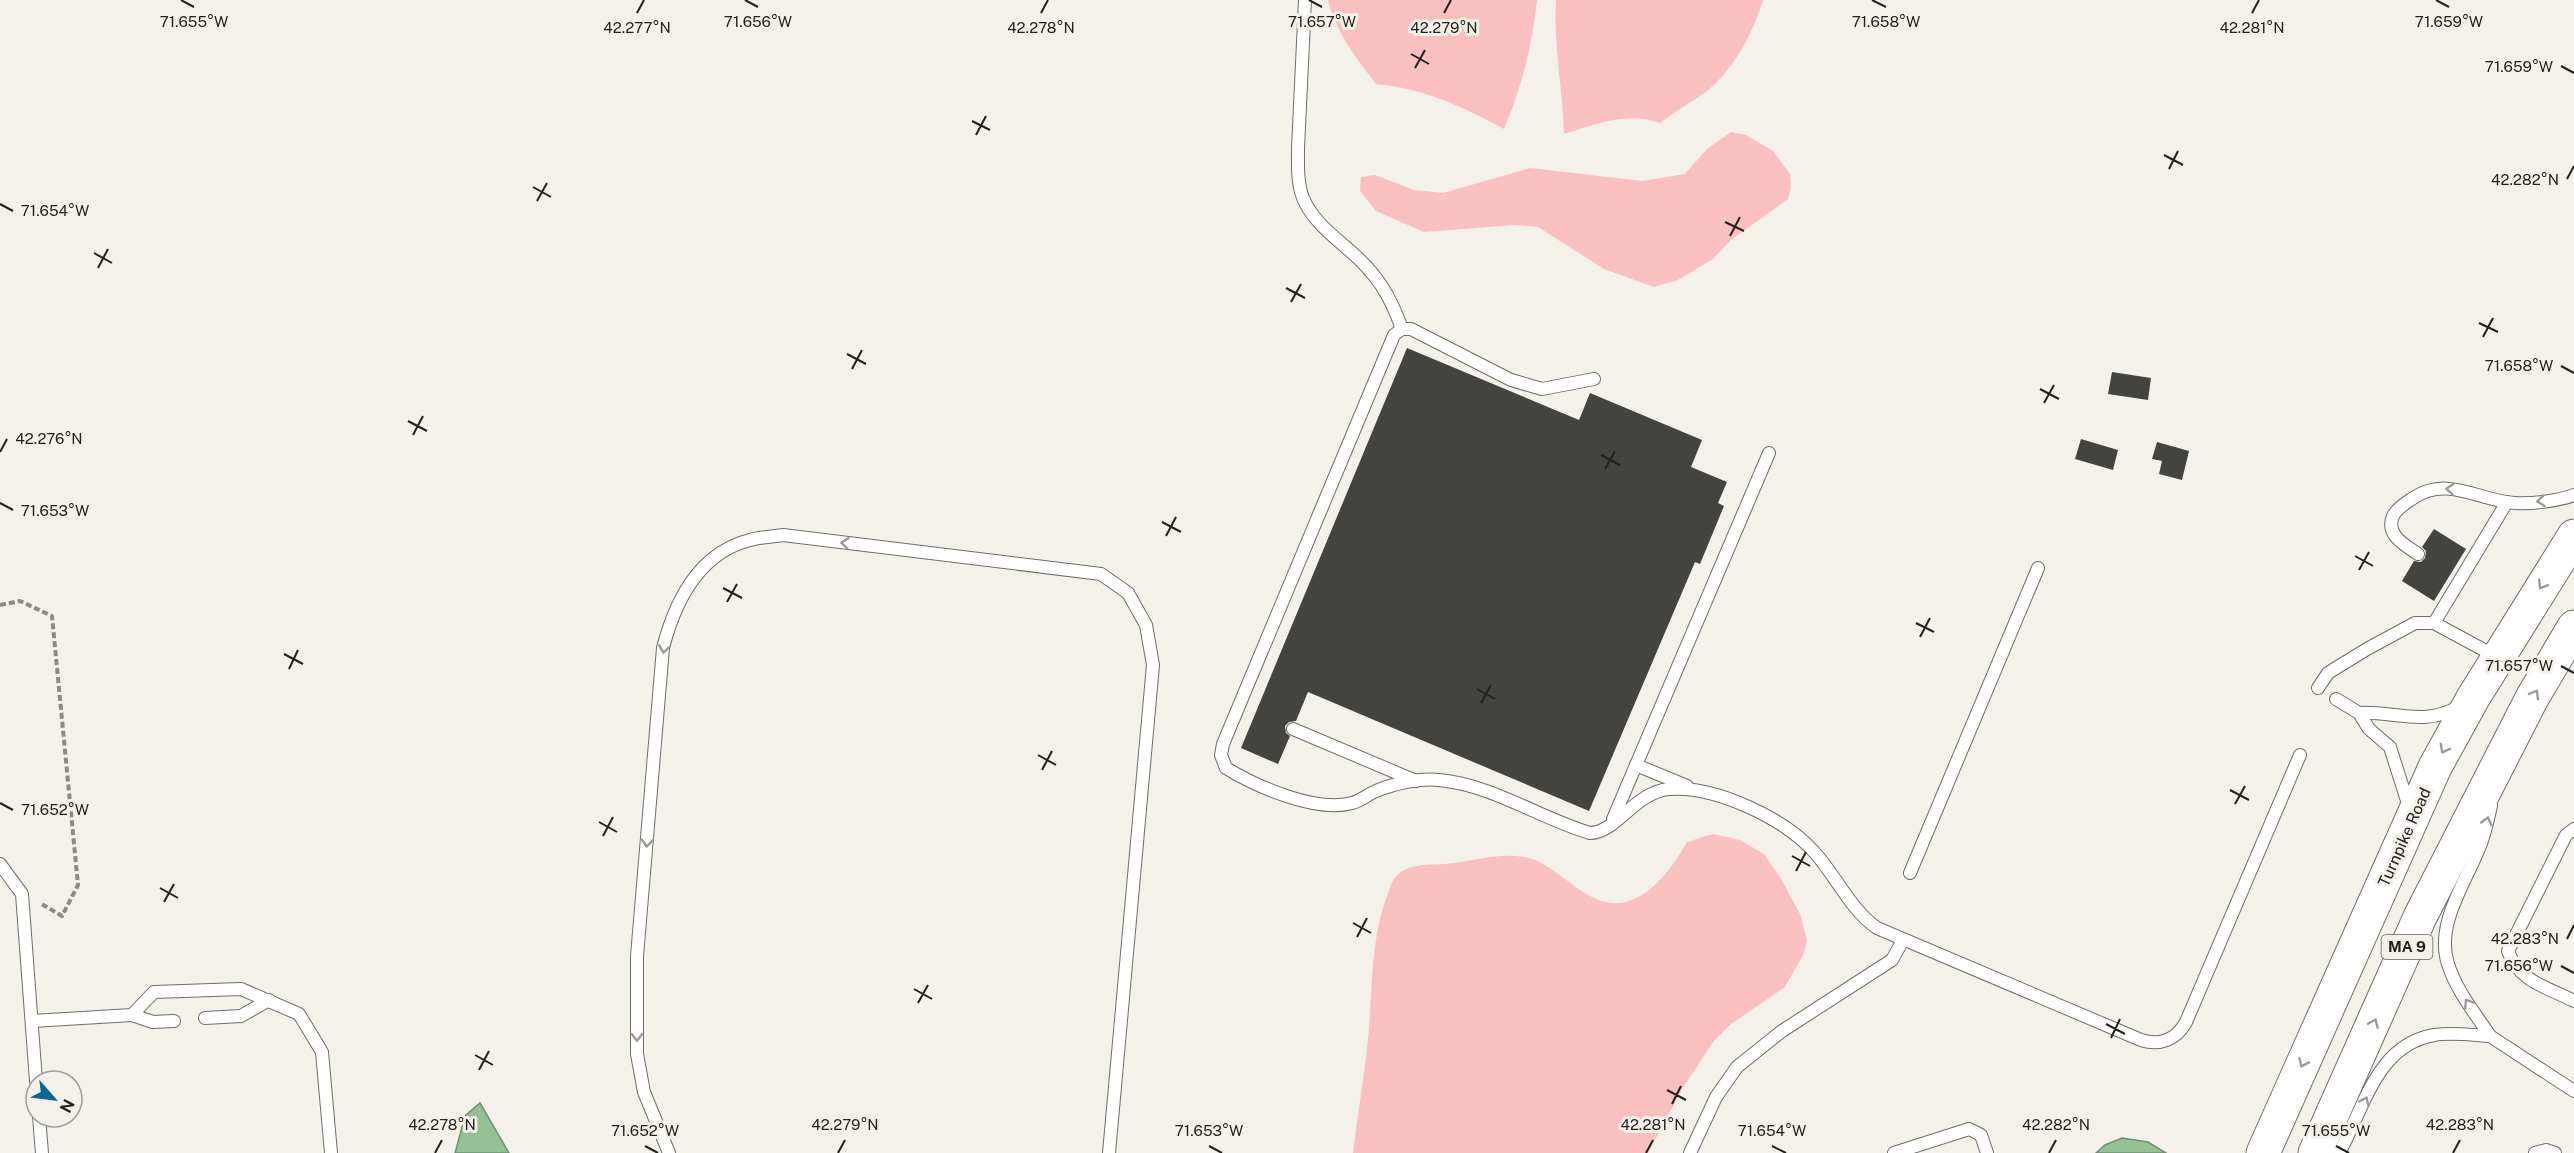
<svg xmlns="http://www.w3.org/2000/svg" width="2574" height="1153" font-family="'Public Sans',sans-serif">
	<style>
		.green { fill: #fac0bf }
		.water { fill: #93c094; stroke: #719071; stroke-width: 1.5 }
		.building { fill: #43443f }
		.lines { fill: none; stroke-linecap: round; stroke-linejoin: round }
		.lane-casing { stroke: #706d68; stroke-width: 14 }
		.highway-casing { stroke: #706d68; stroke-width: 35 }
		.path { stroke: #8c8a85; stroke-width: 4; stroke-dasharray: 6 3; stroke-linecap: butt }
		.lane { stroke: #fff; stroke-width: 12 }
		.highway { stroke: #fff; stroke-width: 33 }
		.oneway { stroke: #9c9b9a }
		.ticks { fill: none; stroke: #22211e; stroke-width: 2 }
		.labels { text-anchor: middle; stroke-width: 6; stroke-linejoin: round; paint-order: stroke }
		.shield { fill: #f4f1ea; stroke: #615f5b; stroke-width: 1.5 }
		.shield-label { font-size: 15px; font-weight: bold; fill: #22211e }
		.street-label { font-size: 16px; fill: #22211e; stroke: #f4f1ea }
		.ticks-label { font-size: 15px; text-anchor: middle; fill: #22211e; stroke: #f4f1ea; stroke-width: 6; stroke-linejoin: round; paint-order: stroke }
	</style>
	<rect width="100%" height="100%" fill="#f4f1ea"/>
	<g class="green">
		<path d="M1328 0H1537C1533 43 1521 89 1504 129 1463 107 1423 88 1376 84 1356 58 1336 32 1328 0Z"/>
		<path d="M1556 0H1763C1753 33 1734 69 1707 91 1692 102 1675 111 1660 123 1626 111 1597 124 1564 134 1563 89 1553 44 1556 0Z"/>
		<path d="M1731 132 1746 135 1773 151 1790 174 1791 187 1788 199 1731 240 1713 259 1678 280 1654 287 1604 269 1538 227 1514 225 1424 232 1376 211 1360 191 1361 177 1375 175 1414 190 1443 193 1530 168 1643 181 1685 174 1707 149Z"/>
		<path d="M1713 834 1740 840 1764 854 1780 877 1800 914 1807 940 1804 953 1785 987 1731 1024 1713 1042 1684 1086 1648 1153H1353C1357 1118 1363 1084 1367 1049 1373 998 1369 944 1387 896 1389 891 1391 883 1394 879 1405 863 1428 865 1444 864 1473 862 1507 849 1535 860 1556 869 1572 887 1592 897 1635 920 1669 874 1687 842Z"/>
	</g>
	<g class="water">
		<path d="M480 1103 509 1153H455L465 1116Z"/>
		<path d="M2122 1138 2148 1142 2166 1153H2096L2105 1145Z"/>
	</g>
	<g class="building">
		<path d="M1407 348 1579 420 1590 393 1702 440 1691 467 1727 482 1718 503 1724 506 1700 564 1695 562 1589 811 1308 692 1296 721 1289 722 1285 726 1286 733 1290 736 1278 764 1241 748Z"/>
		<path d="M2112 372 2151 378 2148 400 2108 394Z"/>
		<path d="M2081 439 2118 450 2113 470 2075 459Z"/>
		<path d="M2157 442 2189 451 2182 480 2159 474 2162 461 2152 459Z"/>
		<path d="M2434 529 2466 549 2434 601 2402 581 2414 561 2421 562 2425 558 2426 551 2422 547Z"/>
	</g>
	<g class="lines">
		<g class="lane-casing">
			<g id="lane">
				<path d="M1305 0 1298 148C1298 164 1297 183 1303 198 1312 220 1332 235 1349 250 1377 274 1390 295 1402 329"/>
				<path d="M1594 379 1542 389 1511 380 1411 329H1402L1394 335 1223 744 1221 755 1226 768C1257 787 1317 813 1352 803 1361 801 1368 794 1376 791 1395 783 1419 778 1439 780 1493 785 1539 818 1590 833 1616 833 1635 792 1669 789 1715 785 1786 819 1816 854 1837 878 1851 910 1877 928L2141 1040C2160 1046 2176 1040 2186 1022L2300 755"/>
				<path d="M2418 554C2405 545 2385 535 2393 516 2397 508 2406 503 2413 498 2448 475 2479 501 2515 503 2533 504 2557 501 2574 495"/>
				<path d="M2434 623 2507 502"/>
				<path d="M2318 688 2328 673 2367 649 2415 623H2434L2497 657"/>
				<path d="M2336 699 2359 713 2369 729 2390 747 2409 807"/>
				<path d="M2359 713C2396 711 2425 727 2460 706"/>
				<path d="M1293 729 1416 781"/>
				<path d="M1636 765 1687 786"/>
				<path d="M1613 819 1769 453"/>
				<path d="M2574 829 2566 835 2508 951C2519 982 2547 987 2574 1001"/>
				<path d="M0 864 22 894 36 1081"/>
				<path d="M1910 873 2038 568"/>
				<path d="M132 1015 153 1022 174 1021"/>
				<path d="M205 1018 241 1016 269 1000"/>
				<path d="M32 1021 132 1015 154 992 241 989 299 1014 322 1052 331 1153"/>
				<path d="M2490 1036 2574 1091"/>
				<path d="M39 1117 42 1153"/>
				<path d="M669 1153 644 1092 637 1054V956L663 648C675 601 699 553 750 540 760 537 772 537 783 535L1101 574 1128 593 1146 625 1153 665 1109 1153"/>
				<path d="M1690 1153 1716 1097 1737 1067 1782 1031 1892 960 1903 940"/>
				<path d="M1894 1153 1969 1129 1981 1135 1987 1153"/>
				<path d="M2339 1153C2364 1109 2376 1045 2434 1035 2452 1032 2471 1035 2490 1036 2475 1013 2456 990 2448 964 2435 924 2466 882 2480 846 2485 834 2488 819 2491 806"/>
				<path d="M2535 1153 2546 1150 2555 1153"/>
			</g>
		</g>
		<g class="highway-casing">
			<g id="highway">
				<path d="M2263 1153 2435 767 2473 698 2574 536"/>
				<path d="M2315 1153 2420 917 2532 698 2574 627"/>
			</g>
		</g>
		<path class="path" d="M0 605 20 601 52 616 78 885 62 916 40 903"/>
		<use href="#lane" class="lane"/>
		<use href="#highway" class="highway"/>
	</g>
	<defs><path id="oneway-chevron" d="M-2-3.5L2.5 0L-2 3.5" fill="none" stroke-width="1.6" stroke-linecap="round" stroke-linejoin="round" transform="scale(1.5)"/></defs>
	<g class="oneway">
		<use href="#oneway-chevron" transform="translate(2450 489) rotate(-176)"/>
		<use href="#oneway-chevron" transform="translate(2541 501) rotate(174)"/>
		<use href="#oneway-chevron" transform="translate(845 543) rotate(-173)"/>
		<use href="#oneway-chevron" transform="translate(2542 585) rotate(122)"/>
		<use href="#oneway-chevron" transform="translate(664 649) rotate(98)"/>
		<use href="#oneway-chevron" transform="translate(2535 694) rotate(-60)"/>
		<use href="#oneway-chevron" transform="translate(2444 749) rotate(119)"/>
		<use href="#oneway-chevron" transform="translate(2487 821) rotate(-75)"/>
		<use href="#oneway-chevron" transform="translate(647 843) rotate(95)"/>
		<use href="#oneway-chevron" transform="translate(2468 1003) rotate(-123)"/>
		<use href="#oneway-chevron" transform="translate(2374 1023) rotate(-67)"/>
		<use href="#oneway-chevron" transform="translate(637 1037) rotate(90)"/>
		<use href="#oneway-chevron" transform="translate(2303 1063) rotate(114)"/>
		<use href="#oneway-chevron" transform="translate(2365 1101) rotate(-65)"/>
	</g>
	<path class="ticks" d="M181 0 194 7M745 0 758 7M1309 0 1322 7M1872 0 1886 7M2436 0 2449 7M637 13 644 0M1041 13 1048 0M1444 13 1451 0M2252 13 2259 0M1411 54 1429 64M2561 66 2574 73M1415 68 1425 50M972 121 990 130M976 135 986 116M2164 155 2183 165M2169 169 2178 151M2567 179 2574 166M533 187 551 197M537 201 547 183M0 204 13 211M1725 222 1744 231M1730 236 1740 217M94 253 112 263M98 268 108 249M1286 288 1305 298M1291 302 1301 284M2479 323 2498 332M2483 337 2493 318M847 354 866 364M2561 366 2574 373M852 369 862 350M2040 389 2059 399M2044 403 2054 385M408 421 427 431M413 435 423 416M0 452 7 439M1601 455 1620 465M1605 469 1615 451M0 503 13 510M1162 522 1181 532M1166 536 1176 517M2355 556 2373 566M2359 570 2369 552M723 588 742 598M727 602 737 584M1916 623 1934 632M1920 637 1930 618M284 654 303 664M2561 666 2574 673M289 669 298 650M1477 689 1495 699M1481 703 1491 685M1038 755 1056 765M1042 770 1052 751M2230 790 2249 800M0 803 13 810M2235 804 2245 786M599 822 617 832M603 836 613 817M1792 856 1810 866M1796 871 1806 852M160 888 178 898M164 902 174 884M1353 923 1371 933M1357 937 1367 918M2567 939 2574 925M2561 966 2574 973M914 989 932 999M918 1003 928 985M2106 1024 2125 1034M2111 1038 2120 1019M475 1055 493 1065M479 1070 489 1051M1667 1090 1686 1100M1672 1104 1681 1086M645 1146 658 1153M1209 1146 1222 1153M1772 1146 1786 1153M2336 1146 2349 1153M435 1153 442 1140M838 1153 845 1140M1646 1153 1653 1140M2049 1153 2056 1140M2453 1153 2460 1140"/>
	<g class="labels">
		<rect class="shield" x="2381.5" y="935" width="51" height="24" rx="4.5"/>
		<g class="shield-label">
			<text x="2407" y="952">MA 9</text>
		</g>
		<g class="street-label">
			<text transform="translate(2404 837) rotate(-66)" y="6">Turnpike Road</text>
		</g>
	</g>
	<g class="ticks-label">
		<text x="194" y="27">71.655°W</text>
		<text x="758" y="27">71.656°W</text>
		<text x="1322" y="27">71.657°W</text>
		<text x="1886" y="27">71.658°W</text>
		<text x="2449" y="27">71.659°W</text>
		<text x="637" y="33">42.277°N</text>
		<text x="1041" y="33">42.278°N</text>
		<text x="1444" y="33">42.279°N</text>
		<text x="2252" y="33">42.281°N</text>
		<text x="2519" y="72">71.659°W</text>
		<text x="2525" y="185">42.282°N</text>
		<text x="55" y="216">71.654°W</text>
		<text x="2519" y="371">71.658°W</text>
		<text x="49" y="444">42.276°N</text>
		<text x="55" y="516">71.653°W</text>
		<text x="2519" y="671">71.657°W</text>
		<text x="55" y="815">71.652°W</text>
		<text x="2525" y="944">42.283°N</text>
		<text x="2519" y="971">71.656°W</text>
		<text x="442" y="1130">42.278°N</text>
		<text x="845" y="1130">42.279°N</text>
		<text x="1653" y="1130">42.281°N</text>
		<text x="2056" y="1130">42.282°N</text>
		<text x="2460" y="1130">42.283°N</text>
		<text x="645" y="1136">71.652°W</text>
		<text x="1209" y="1136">71.653°W</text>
		<text x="1772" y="1136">71.654°W</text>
		<text x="2336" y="1136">71.655°W</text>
	</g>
	<g transform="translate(54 1099) rotate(118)"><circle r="28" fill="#f4f1ea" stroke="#a09e98" stroke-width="1.5"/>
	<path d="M0-4.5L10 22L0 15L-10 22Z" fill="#046796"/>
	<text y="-9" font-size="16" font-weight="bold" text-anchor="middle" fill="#22211e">N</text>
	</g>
</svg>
